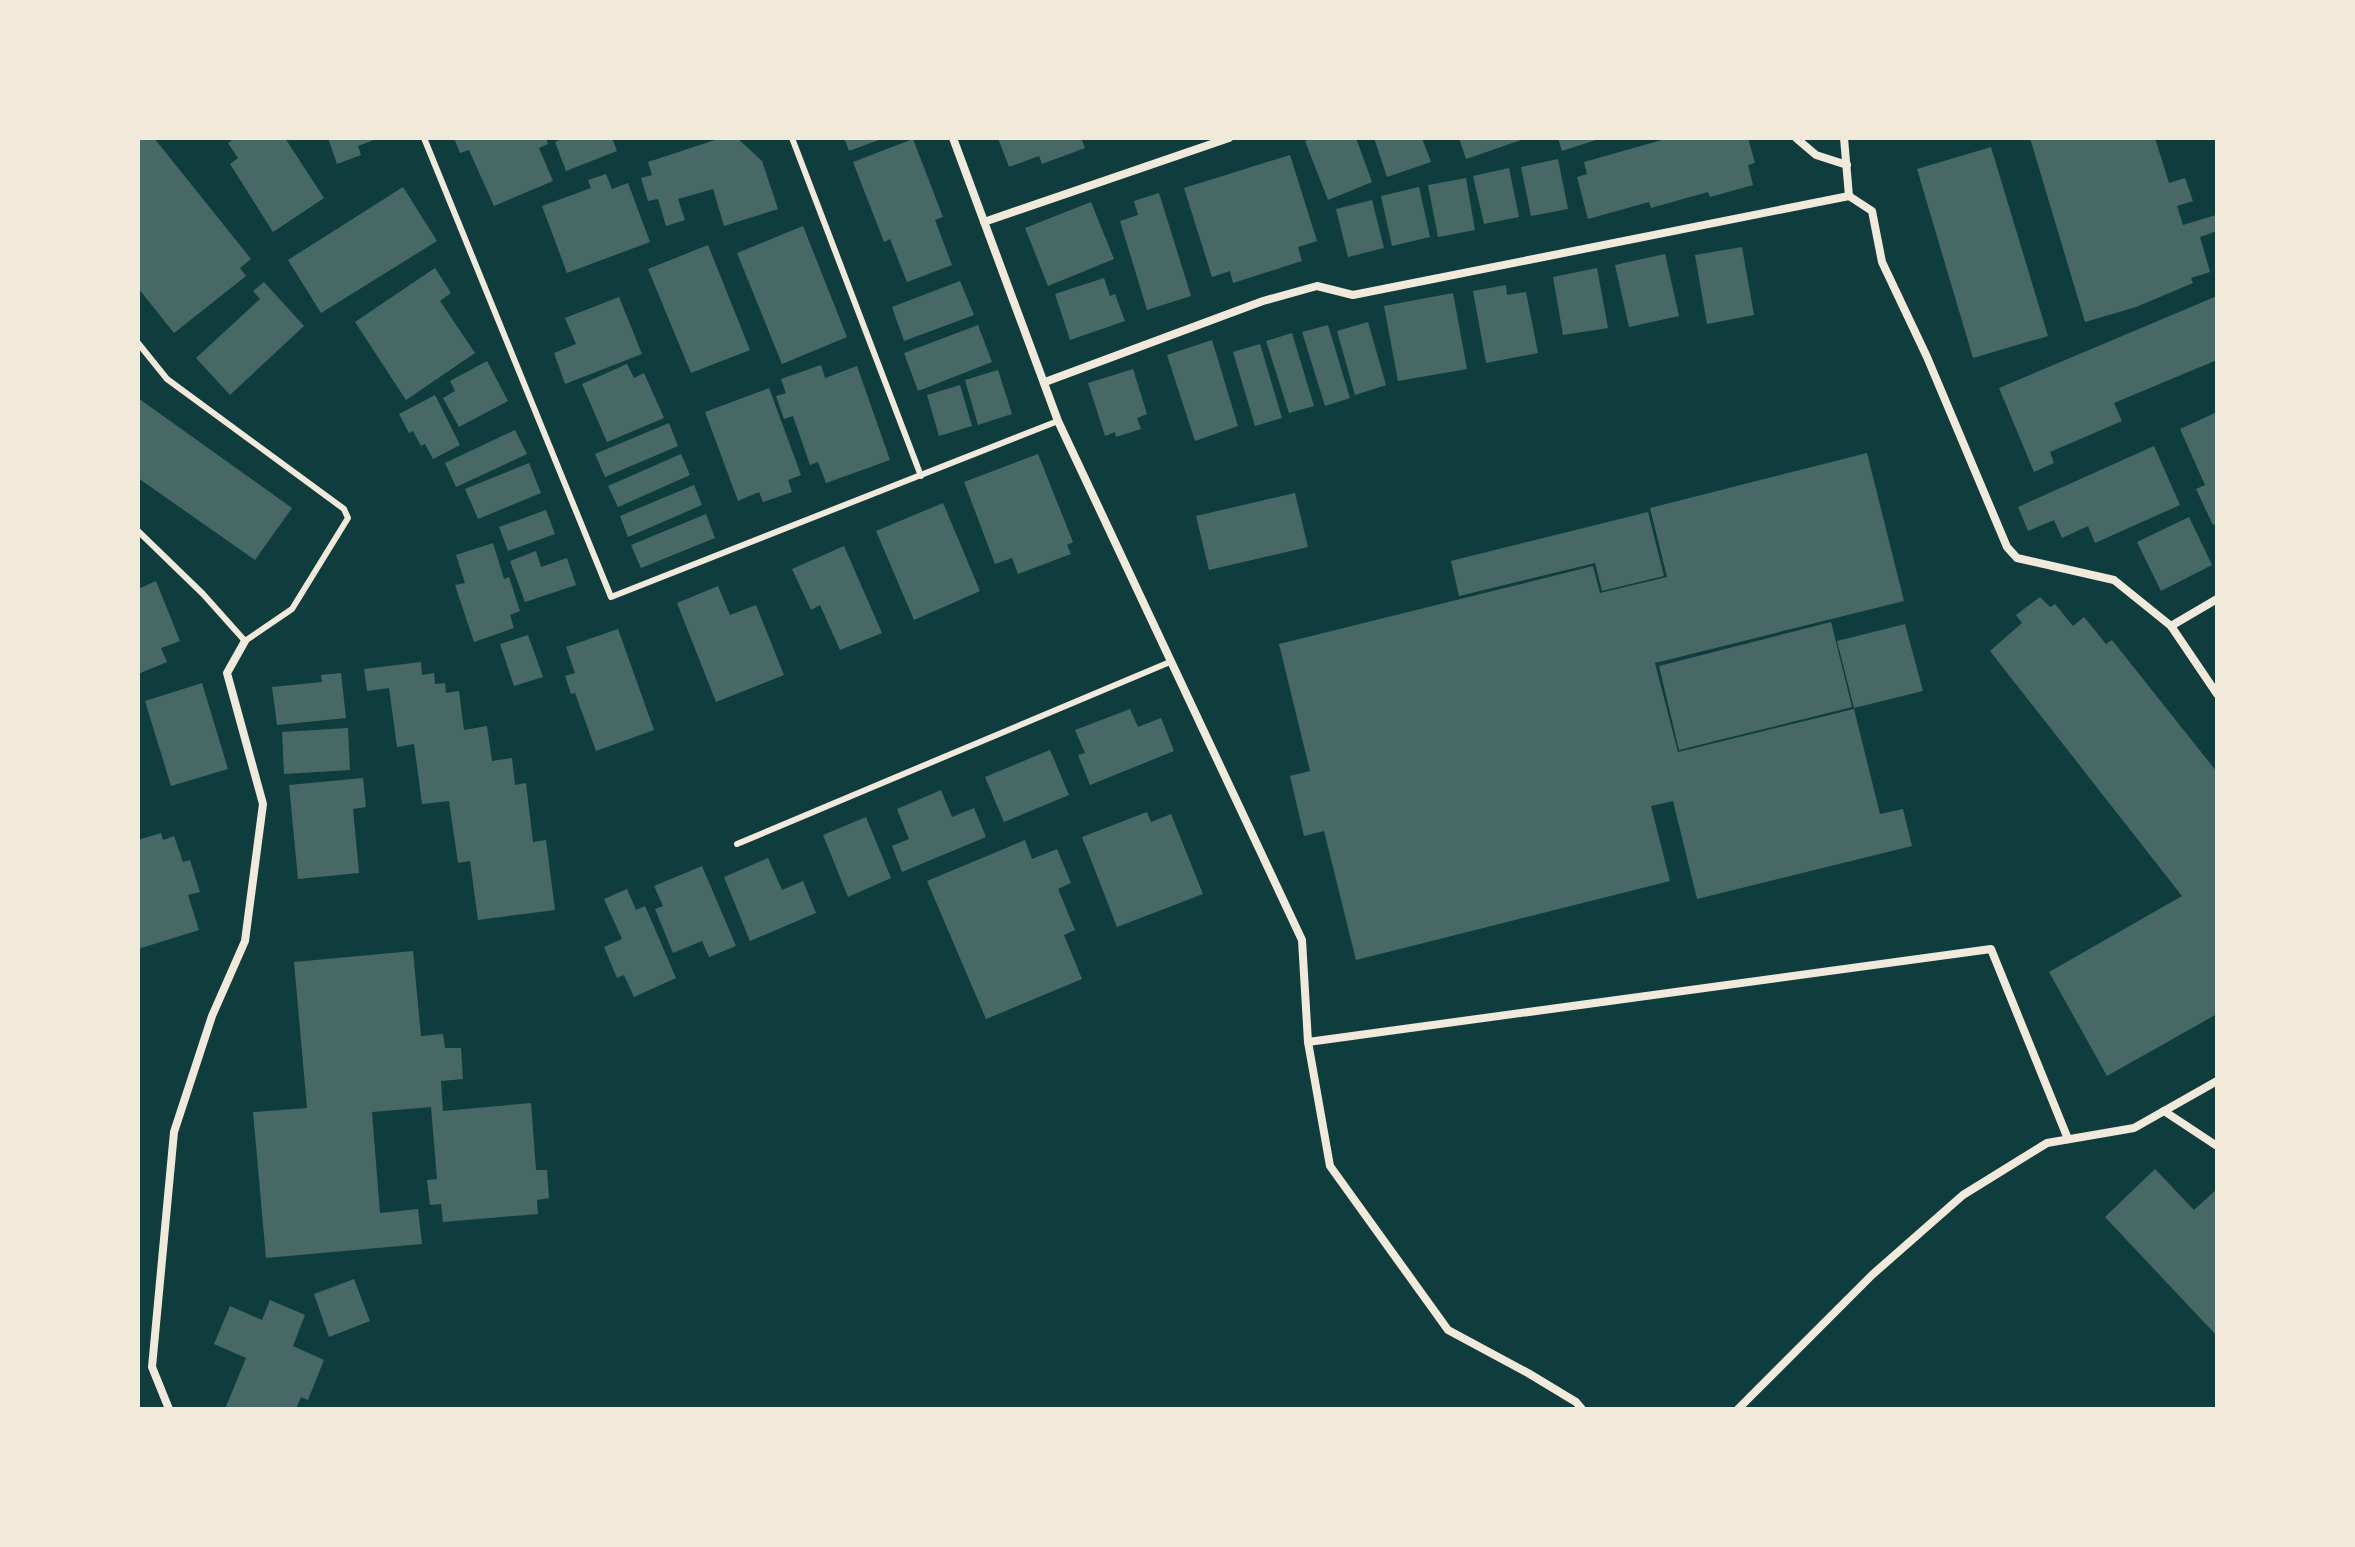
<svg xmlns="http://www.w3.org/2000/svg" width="2355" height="1547" font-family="Karla,sans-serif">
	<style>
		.building { fill: #486865 }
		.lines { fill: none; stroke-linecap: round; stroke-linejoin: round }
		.service { stroke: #f1e9da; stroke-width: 6 }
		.minor { stroke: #f1e9da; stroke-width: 8 }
	</style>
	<rect width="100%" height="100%" fill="#0f3d3e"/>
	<g class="building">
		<path d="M138 138H154L251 259 240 268 246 276 174 333 138 288Z"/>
		<path d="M235 138H285L324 198 273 232 230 164 238 158 228 143Z"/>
		<path d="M328 138H379L358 146 361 155 337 164Z"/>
		<path d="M454 138H546L548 144 539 148 553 181 494 206 469 150 460 153Z"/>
		<path d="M564 138H612L617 151 566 171 555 142Z"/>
		<path d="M721 138H737L762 161 778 209 724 226 713 189 678 199 685 220 666 226 658 199 648 201 641 178 652 175 648 162Z"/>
		<path d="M844 138H884L849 151Z"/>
		<path d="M998 138H1081L1085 148 1042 164 1039 156 1009 167Z"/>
		<path d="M1313 138H1356L1372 182 1328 200 1305 141Z"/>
		<path d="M1374 138H1422L1431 162 1387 177Z"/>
		<path d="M1459 138H1524V139L1466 159Z"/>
		<path d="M1558 138H1599V139L1562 151Z"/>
		<path d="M1669 138H1748L1755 163 1748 165 1753 185 1710 197 1708 192 1651 208 1649 202 1588 219 1577 177 1587 174 1584 162Z"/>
		<path d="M2030 138H2155L2169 183 2185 178 2193 201 2177 206 2183 225 2216 215 2217 231 2200 237 2210 272 2191 278 2193 283 2136 307 2085 322Z"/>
		<path d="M913 139 943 217 935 220 952 265 907 282 890 239 884 242 853 162Z"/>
		<path d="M1991 147 2048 336 1973 358 1917 169Z"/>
		<path d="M1290 155 1317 241 1298 247 1302 261 1233 283 1230 271 1212 277 1184 188Z"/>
		<path d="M1558 159 1568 209 1531 216 1521 167Z"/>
		<path d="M1509 168 1519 217 1484 224 1473 176Z"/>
		<path d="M606 174 612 189 628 183 650 242 567 273 542 206 591 188 588 180Z"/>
		<path d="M1466 178 1475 230 1438 237 1428 185Z"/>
		<path d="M403 187 437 241 321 313 288 260Z"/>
		<path d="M1419 187 1430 237 1392 246 1381 196Z"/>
		<path d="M1159 193 1191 296 1147 310 1120 221 1138 215 1134 201Z"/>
		<path d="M1372 200 1384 248 1348 257 1336 209Z"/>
		<path d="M1091 202 1114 259 1048 286 1025 228Z"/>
		<path d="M803 226 847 337 782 364 737 253Z"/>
		<path d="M708 245 750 350 691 373 648 269Z"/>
		<path d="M1742 247 1754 315 1707 324 1695 255Z"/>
		<path d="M1665 254 1679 316 1629 327 1615 265Z"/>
		<path d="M435 268 451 293 440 301 475 353 406 400 355 322Z"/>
		<path d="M1597 268 1608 328 1563 335 1553 277Z"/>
		<path d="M1104 278 1110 296 1115 294 1125 321 1070 340 1055 294Z"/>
		<path d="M960 281 974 315 904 341 892 307Z"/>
		<path d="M264 282 304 326 230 395 196 358 260 299 253 291Z"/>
		<path d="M1506 285 1507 295 1526 292 1538 353 1486 363 1473 291Z"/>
		<path d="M1453 293 1467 369 1398 381 1384 306Z"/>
		<path d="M2217 296V360L2114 403 2122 421 2050 452 2054 463 2034 472 1999 388Z"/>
		<path d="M619 297 642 354 565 384 554 353 576 344 565 318Z"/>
		<path d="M1368 322 1386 385 1355 395 1337 331Z"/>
		<path d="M978 325 992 362 918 391 904 353Z"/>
		<path d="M1328 325 1350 398 1325 406 1302 332Z"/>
		<path d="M1292 333 1314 406 1289 413 1266 341Z"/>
		<path d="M1212 340 1238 426 1195 441 1167 355Z"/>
		<path d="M1260 344 1282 418 1255 426 1233 352Z"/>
		<path d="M487 361 508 401 459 427 443 398 455 391 450 381Z"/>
		<path d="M627 364 634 378 644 373 664 418 607 442 582 384Z"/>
		<path d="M821 365 825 378 857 366 890 460 826 483 818 462 810 465 793 416 784 419 776 396 786 393 781 379Z"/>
		<path d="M1133 369 1147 414 1137 418 1141 429 1116 437 1115 432 1105 436 1088 383Z"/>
		<path d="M998 370 1012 414 978 425 965 380Z"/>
		<path d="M960 385 972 426 939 436 927 395Z"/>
		<path d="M769 388 801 475 788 480 792 492 763 502 759 492 738 501 705 412Z"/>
		<path d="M435 395 460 445 433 459 425 444 421 446 413 431 409 433 399 414Z"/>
		<path d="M138 398 292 508 255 560 138 478Z"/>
		<path d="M2217 412V523L2213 525 2196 489 2205 485 2180 429Z"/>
		<path d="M669 423 678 446 605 477 595 454Z"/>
		<path d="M515 430 527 454 456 487 445 463Z"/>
		<path d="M2154 446 2180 505 2095 543 2088 526 2062 538 2054 520 2028 531 2018 507Z"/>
		<path d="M1867 453 1904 601 1655 663 1678 752 1854 709 1880 814 1903 809 1912 846 1697 899 1673 801 1651 806 1670 881 1356 960 1324 831 1304 836 1290 776 1310 771 1279 644 1593 566 1600 593 1667 577 1650 508Z"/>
		<path d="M681 454 690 475 618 507 608 486Z"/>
		<path d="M1038 454 1073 542 1067 545 1071 554 1018 574 1012 558 995 564 964 482Z"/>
		<path d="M529 463 541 493 478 519 465 489Z"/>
		<path d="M694 485 702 505 628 537 620 516Z"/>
		<path d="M1295 493 1308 547 1209 570 1196 516Z"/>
		<path d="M943 503 980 591 914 620 876 531Z"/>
		<path d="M546 510 555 534 508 551 499 527Z"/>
		<path d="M1648 512 1664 576 1602 591 1595 563 1459 596 1451 561Z"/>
		<path d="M706 514 715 538 641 568 631 545Z"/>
		<path d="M2189 517 2212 565 2161 591 2137 542Z"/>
		<path d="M493 543 504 579 509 577 520 611 510 615 514 628 474 642 455 585 465 583 456 555Z"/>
		<path d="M844 546 882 633 840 650 820 605 811 610 792 569Z"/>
		<path d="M536 551 541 567 567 558 576 585 525 602 510 561Z"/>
		<path d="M156 581 180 641 161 648 167 662 138 674V589Z"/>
		<path d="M718 586 730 615 756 605 784 675 716 702 677 603Z"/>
		<path d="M2040 597 2050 607 2055 604 2073 626 2084 617 2106 644 2112 640 2217 772V1014L2107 1076 2049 972 2182 896 1990 651 2022 623 2016 615Z"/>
		<path d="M1831 622 1852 707 1679 750 1659 666Z"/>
		<path d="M1905 624 1923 691 1854 708 1837 641Z"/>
		<path d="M618 629 654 730 596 751 575 693 571 694 565 676 575 673 566 647Z"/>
		<path d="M528 635 543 677 514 686 500 644Z"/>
		<path d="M421 662 422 675 434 673 435 684 445 683 446 693 459 691 464 730 487 726 492 761 512 758 515 785 526 783 533 842 546 840 555 910 478 920 470 861 458 863 449 801 422 804 414 744 397 747 389 688 367 691 364 669Z"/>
		<path d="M341 673 346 718 277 725 272 687 322 682 321 675Z"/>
		<path d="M202 683 228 769 171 786 145 701Z"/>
		<path d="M1130 709 1138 727 1161 718 1174 751 1090 785 1078 755 1085 753 1075 730Z"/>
		<path d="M348 728 350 770 284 774 282 732Z"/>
		<path d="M1050 750 1069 795 1004 822 985 777Z"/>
		<path d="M363 778 366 807 353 809 359 873 298 879 289 785Z"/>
		<path d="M941 790 952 817 974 808 986 837 902 872 892 846 909 839 897 809Z"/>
		<path d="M1147 812 1151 822 1171 814 1203 894 1117 927 1082 837Z"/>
		<path d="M866 817 891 878 848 897 823 835Z"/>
		<path d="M161 833 163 840 174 836 183 862 190 860 200 892 188 895 199 930 138 949V840Z"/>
		<path d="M1025 840 1032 859 1057 849 1071 883 1058 889 1075 930 1064 935 1082 979 986 1019 927 881Z"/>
		<path d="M768 858 782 890 803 881 816 913 750 941 724 877Z"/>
		<path d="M702 866 736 946 709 957 702 941 673 953 655 909 663 906 654 886Z"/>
		<path d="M627 889 636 910 645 906 676 978 634 997 624 975 617 978 604 947 622 939 604 899Z"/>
		<path d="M413 951 421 1036 443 1034 445 1048H461L463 1079 441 1081 443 1111 531 1103 536 1170H547L549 1198 537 1200 538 1214 443 1222 441 1204 430 1205 427 1180 437 1179 431 1107 372 1112 380 1213 418 1209 422 1244 266 1258 253 1112 307 1108 294 962Z"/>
		<path d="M2155 1169 2194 1210 2217 1189V1336L2105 1217Z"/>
		<path d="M354 1279 370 1321 329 1337 314 1294Z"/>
		<path d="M270 1300 305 1315 293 1346 324 1360 308 1400 301 1397 296 1409H225L246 1358 214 1344 230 1306 262 1320Z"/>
	</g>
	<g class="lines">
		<g class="service">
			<path d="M424 138 611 597 1058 421"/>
			<path d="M792 138 921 476"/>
			<path d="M138 343 167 379 344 509 348 518 292 609 245 641 203 594 138 531"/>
			<path d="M737 844 1170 662"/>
		</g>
		<g class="minor">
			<path d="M953 138 1058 421 1302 940 1308 1042 1330 1166 1448 1330 1528 1373 1576 1402 1582 1409"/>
			<path d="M1796 138 1816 155 1847 165"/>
			<path d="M1849 196 1872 211 1882 262 1927 357 2007 547 2017 558 2114 580 2171 626 2217 694"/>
			<path d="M984 222 1229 138"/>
			<path d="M1045 382 1263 301 1317 286 1353 295 1849 196 1844 138"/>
			<path d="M2171 626 2217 599"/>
			<path d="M1308 1042 1991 949 2068 1139"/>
			<path d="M2164 1111 2217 1146"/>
			<path d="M169 1409 152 1367 174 1132 212 1016 245 941 263 804 227 673 245 641"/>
			<path d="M1738 1409 1872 1275 1963 1195 2047 1143 2134 1128 2217 1081"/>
		</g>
	</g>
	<rect width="2355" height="1547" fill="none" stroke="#f1e9da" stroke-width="280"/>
</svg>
